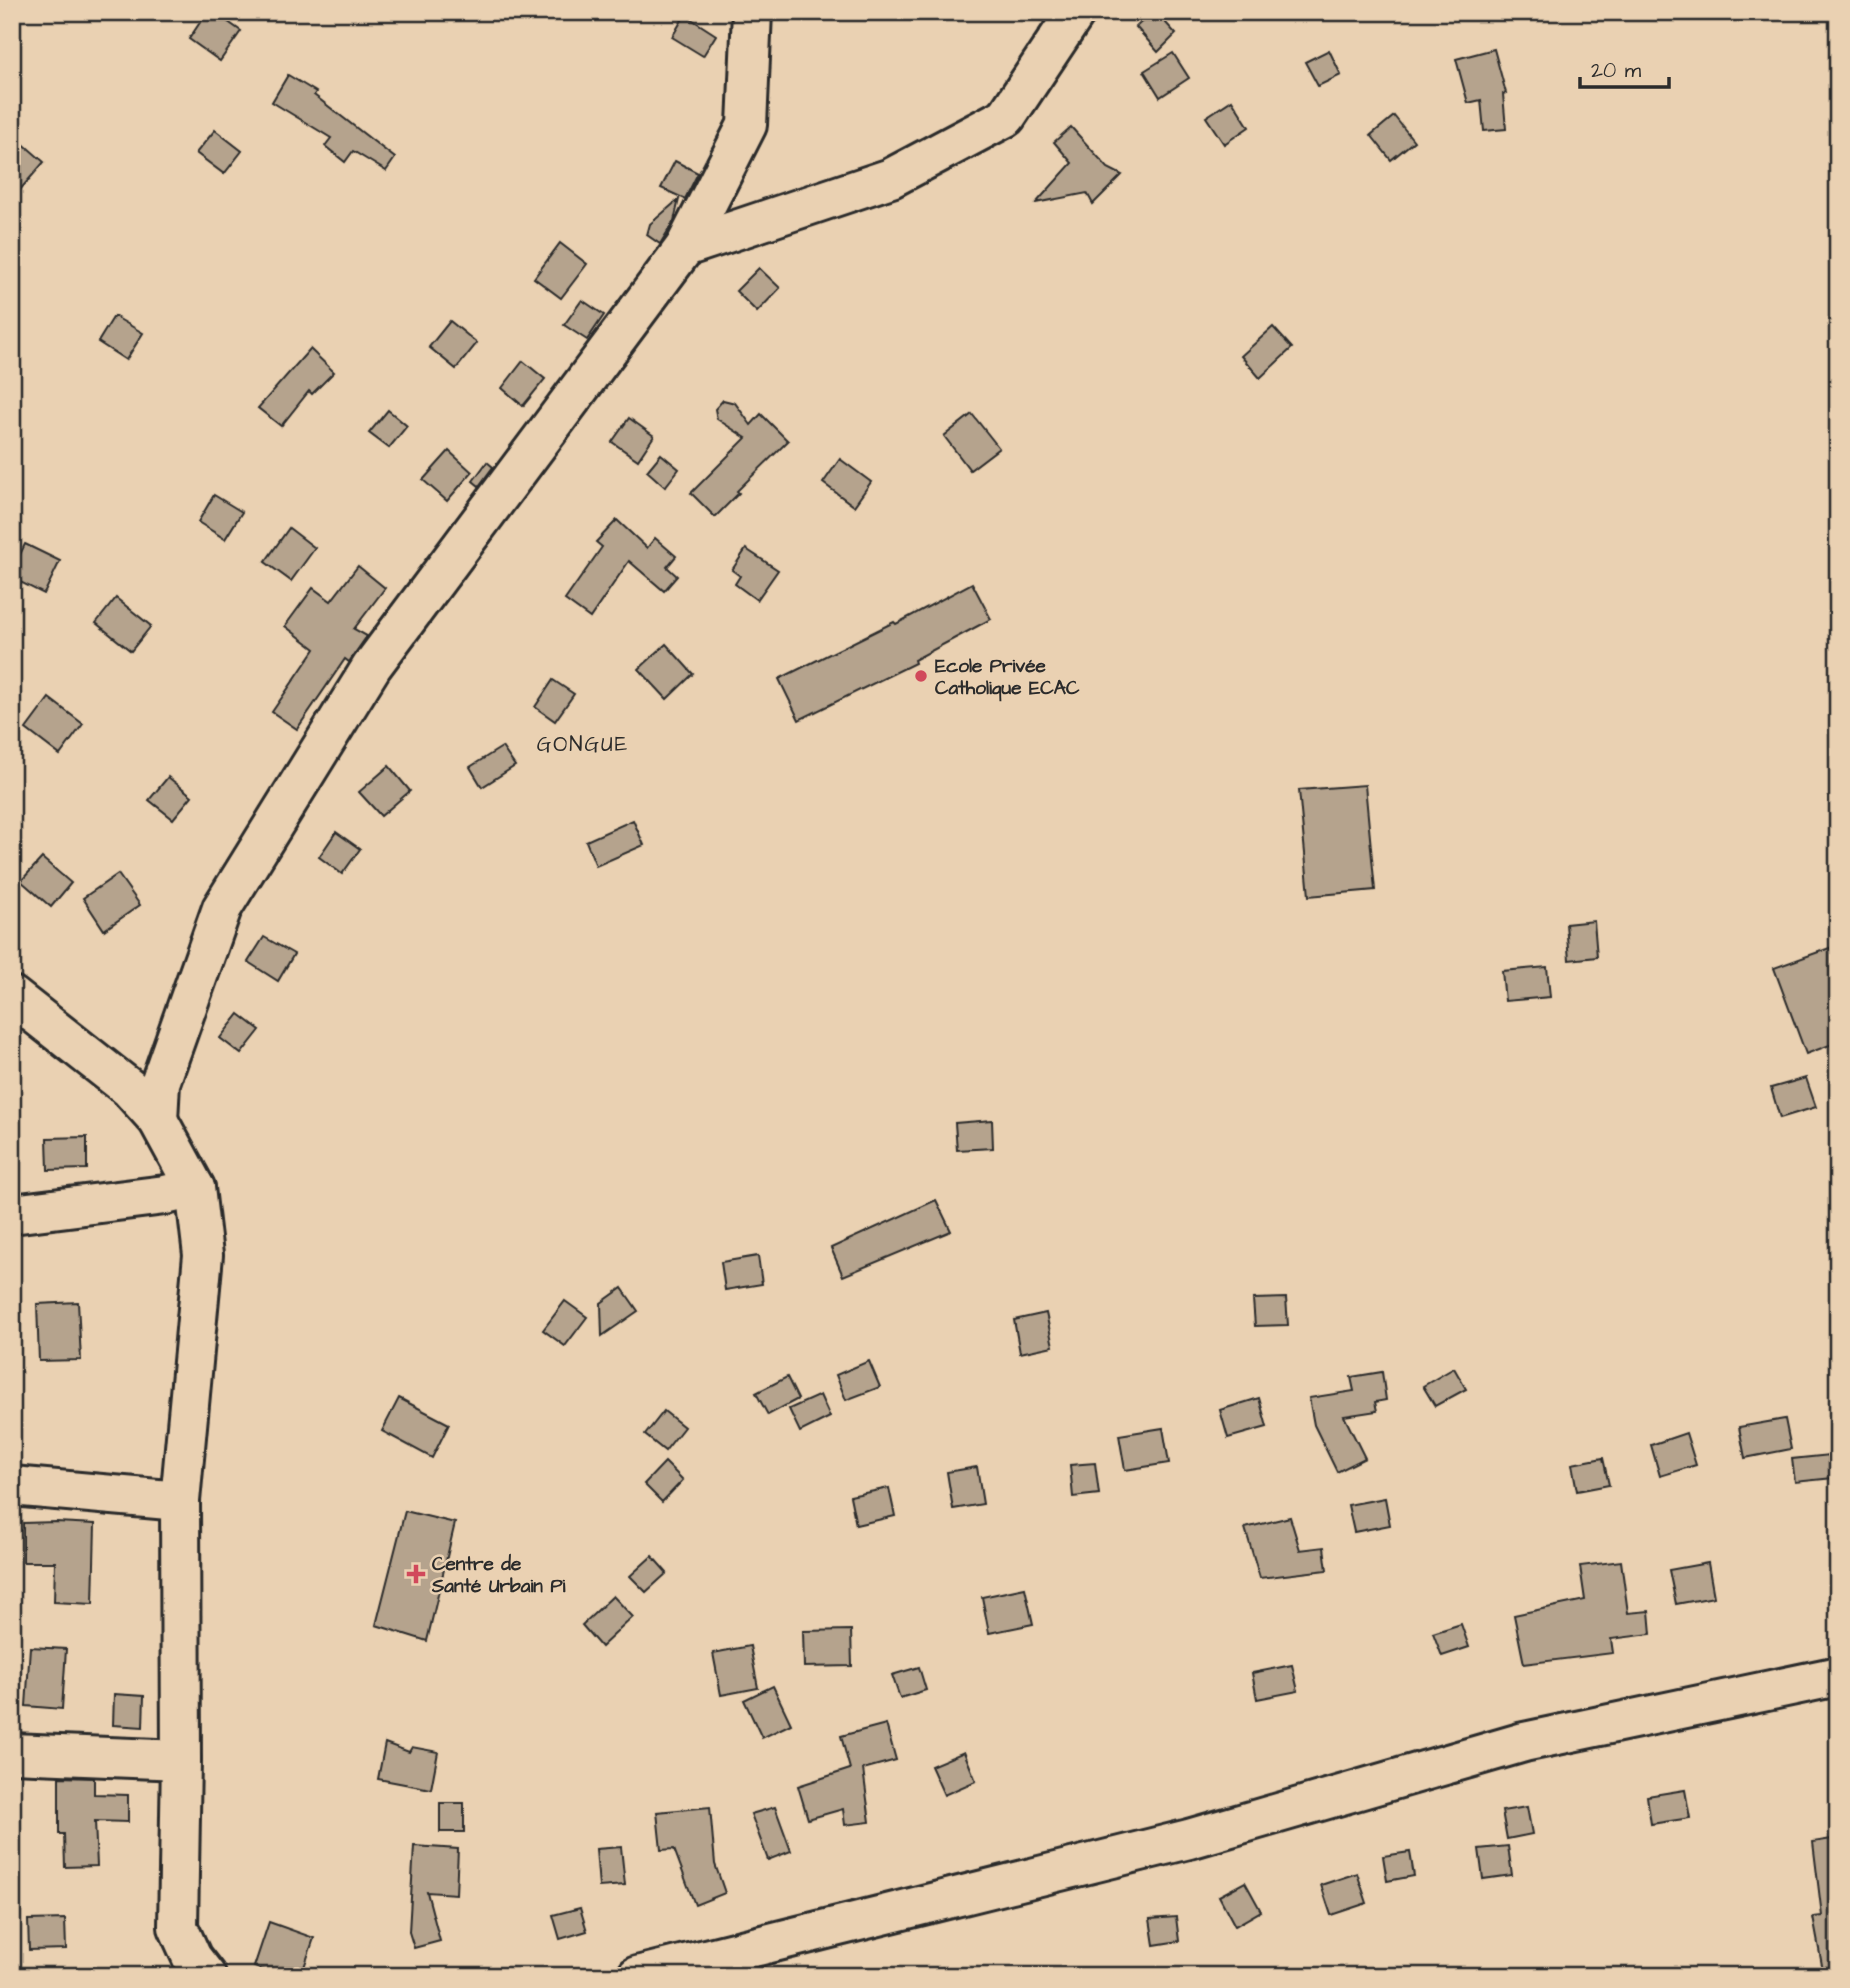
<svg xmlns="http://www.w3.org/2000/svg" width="1850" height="1988" font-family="'Architects Daughter',sans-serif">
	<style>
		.building { fill: #b5a38d; stroke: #2b2b2b; stroke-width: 2 }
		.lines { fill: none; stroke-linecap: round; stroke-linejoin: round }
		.minor-casing { stroke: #2b2b2b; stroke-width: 44 }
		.major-casing { stroke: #2b2b2b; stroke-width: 44 }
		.minor { stroke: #ead1b2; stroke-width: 38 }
		.major { stroke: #ead1b2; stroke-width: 38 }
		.poi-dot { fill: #d1495b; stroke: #ead1b2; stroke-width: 2.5 }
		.labels { text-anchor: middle; stroke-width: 5; stroke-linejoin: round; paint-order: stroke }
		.poi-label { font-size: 19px; font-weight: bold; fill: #2b2b2b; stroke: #ead1b2; text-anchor: start }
		.neighbourhood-label { font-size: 21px; letter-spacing: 2px; fill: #2b2b2b; stroke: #ead1b2 }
	</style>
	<rect width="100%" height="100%" fill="#ead1b2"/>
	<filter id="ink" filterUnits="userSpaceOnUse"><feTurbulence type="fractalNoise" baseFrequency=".0143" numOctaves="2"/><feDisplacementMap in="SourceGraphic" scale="14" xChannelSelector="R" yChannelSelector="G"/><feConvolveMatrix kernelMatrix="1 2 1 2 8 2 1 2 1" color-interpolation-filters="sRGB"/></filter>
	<g filter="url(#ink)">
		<g class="building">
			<path d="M207 12H214L241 31 220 61 189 39Z"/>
			<path d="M1152 12H1156L1176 34 1158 52 1136 27Z"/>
			<path d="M685 15 716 35 703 56 672 37Z"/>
			<path d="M1494 49 1506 93 1503 94 1506 129 1484 131 1481 100 1468 103 1456 59Z"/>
			<path d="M1329 50 1341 75 1318 86 1305 62Z"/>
			<path d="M1173 53 1189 78 1160 97 1144 71Z"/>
			<path d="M288 75 316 92 314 95 395 158 386 171 353 151 345 162 325 146 331 138 272 102Z"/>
			<path d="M1232 100 1249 127 1224 144 1206 117Z"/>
			<path d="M1394 116 1414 141 1391 160 1371 135Z"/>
			<path d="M1071 127 1108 168 1122 175 1093 204 1087 193 1036 203 1072 163 1054 142Z"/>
			<path d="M215 130 242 151 224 174 196 153Z"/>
			<path d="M12 134 44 162 12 199Z"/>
			<path d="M675 161 698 173 685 199 661 188Z"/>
			<path d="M679 199 674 221 660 244 647 235 650 224Z"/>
			<path d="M560 243 587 264 561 298 534 278Z"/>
			<path d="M759 268 780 288 757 312 736 291Z"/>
			<path d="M582 300 604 315 587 340 564 325Z"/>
			<path d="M114 316 143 333 126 360 98 342Z"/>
			<path d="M450 321 477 343 456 369 429 347Z"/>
			<path d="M1273 327 1292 348 1260 378 1241 356Z"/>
			<path d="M310 349 334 372 312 394 309 391 281 426 258 408Z"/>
			<path d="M523 361 545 379 523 406 502 388Z"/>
			<path d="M723 400 735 403 751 425 761 414 788 441 737 491 739 493 715 517 691 493 746 438 717 419 715 409Z"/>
			<path d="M388 410 407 426 389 448 369 433Z"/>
			<path d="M972 414 999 448 970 470 944 436Z"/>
			<path d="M629 418 654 436 638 460 612 442Z"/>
			<path d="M449 451 472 472 447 501 423 480Z"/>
			<path d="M661 454 679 469 665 487 647 471Z"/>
			<path d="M840 459 871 482 854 506 823 483Z"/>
			<path d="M487 462 493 467 479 486 473 481Z"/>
			<path d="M214 495 242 512 225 539 198 522Z"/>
			<path d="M617 520 647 548 655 538 676 556 667 567 677 576 664 591 629 561 590 618 565 600 602 547 596 542Z"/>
			<path d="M289 528 315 548 291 581 265 562Z"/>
			<path d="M25 544 60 561 44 594 12 578V571Z"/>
			<path d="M746 549 778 570 757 600 735 584 740 576 732 570Z"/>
			<path d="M358 566 385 588 354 629 367 636 349 662 345 659 297 729 272 712 315 649 285 626 313 588 331 601Z"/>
			<path d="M972 583 991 619 914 660 915 663 799 720 779 679 894 622 896 624Z"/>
			<path d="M116 598 151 626 131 651 96 623Z"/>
			<path d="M666 644 693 674 667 699 639 669Z"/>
			<path d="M553 680 574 694 555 721 535 707Z"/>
			<path d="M49 698 83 724 60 755 26 729Z"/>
			<path d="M502 747 515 766 482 787 470 767Z"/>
			<path d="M389 766 410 791 381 816 359 792Z"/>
			<path d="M168 777 192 796 173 819 149 800Z"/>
			<path d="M1365 785 1375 890 1309 896 1299 790Z"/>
			<path d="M633 820 644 845 596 866 586 841Z"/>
			<path d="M336 832 360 849 342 874 319 857Z"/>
			<path d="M42 858 71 883 51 907 21 881Z"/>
			<path d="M118 874 140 905 104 930 83 898Z"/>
			<path d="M1594 921 1597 957 1569 960 1566 924Z"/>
			<path d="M264 937 294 954 278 981 248 962Z"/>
			<path d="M1838 945V1042L1806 1054 1774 968Z"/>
			<path d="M1547 967 1550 997 1505 1001 1502 971Z"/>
			<path d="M239 1014 260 1030 241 1054 220 1038Z"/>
			<path d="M1806 1078 1816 1107 1780 1118 1771 1088Z"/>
			<path d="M992 1120 993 1148 957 1150 955 1123Z"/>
			<path d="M87 1137V1169L48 1170 47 1138Z"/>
			<path d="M936 1200 951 1231 843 1276 831 1248Z"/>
			<path d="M758 1256 762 1284 725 1290 721 1262Z"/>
			<path d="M622 1288 638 1311 602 1336 601 1303Z"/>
			<path d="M1286 1298 1288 1325 1255 1326 1253 1299Z"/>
			<path d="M565 1301 587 1317 565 1346 543 1330Z"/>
			<path d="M78 1302 81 1360 39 1361 37 1304Z"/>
			<path d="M1046 1313 1053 1346 1020 1353 1014 1320Z"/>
			<path d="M869 1361 880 1387 846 1400 836 1375Z"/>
			<path d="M1454 1368 1466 1389 1435 1406 1423 1386Z"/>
			<path d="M1382 1372 1386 1400 1375 1402 1377 1411 1344 1416 1365 1458 1337 1472 1314 1425 1309 1398 1354 1391 1351 1377Z"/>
			<path d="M787 1377 798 1399 768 1415 756 1393Z"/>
			<path d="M820 1395 830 1417 800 1432 789 1409Z"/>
			<path d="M399 1398 449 1424 432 1458 382 1431Z"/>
			<path d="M1259 1398 1267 1427 1228 1438 1220 1410Z"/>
			<path d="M664 1411 684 1427 665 1451 645 1435Z"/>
			<path d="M1785 1419 1791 1449 1745 1458 1739 1427Z"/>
			<path d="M1163 1428 1169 1463 1125 1470 1119 1435Z"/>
			<path d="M1686 1433 1696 1465 1660 1476 1651 1445Z"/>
			<path d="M1830 1455 1833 1478 1795 1482 1792 1459Z"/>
			<path d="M1603 1458 1609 1485 1577 1491 1572 1464Z"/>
			<path d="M665 1462 683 1480 662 1502 644 1484Z"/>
			<path d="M1095 1463 1099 1494 1073 1497 1070 1465Z"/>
			<path d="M977 1467 983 1504 953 1509 947 1472Z"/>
			<path d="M889 1488 895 1516 856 1525 850 1496Z"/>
			<path d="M1385 1498 1390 1525 1354 1532 1348 1505Z"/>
			<path d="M405 1511 455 1523 427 1641 376 1625Z"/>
			<path d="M1290 1517 1300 1550 1324 1547 1327 1570 1260 1578 1245 1528Z"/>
			<path d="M56 1522 95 1524 93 1604 54 1602 55 1562H23V1523Z"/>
			<path d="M652 1556 667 1573 646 1592 630 1576Z"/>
			<path d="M1621 1561 1628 1613 1649 1611 1651 1634 1611 1639 1613 1653 1524 1664 1514 1615 1585 1600 1580 1566Z"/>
			<path d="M1708 1563 1714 1597 1676 1604 1669 1570Z"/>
			<path d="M1025 1588 1033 1624 989 1633 982 1597Z"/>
			<path d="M613 1596 633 1617 601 1647 582 1625Z"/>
			<path d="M1461 1624 1469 1647 1442 1656 1433 1633Z"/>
			<path d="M851 1630 852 1666 804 1667 803 1631Z"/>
			<path d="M750 1646 758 1688 721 1695 713 1653Z"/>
			<path d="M30 1647 66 1649 62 1709 26 1706Z"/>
			<path d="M1292 1665 1298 1691 1257 1699 1252 1673Z"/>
			<path d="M919 1667 926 1690 900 1698 892 1675Z"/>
			<path d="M773 1686 791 1724 762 1738 744 1700Z"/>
			<path d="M114 1694 144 1696 143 1727 113 1725Z"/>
			<path d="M886 1724 896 1760 863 1769 870 1822 845 1825 843 1809 808 1819 798 1786 850 1769 841 1736Z"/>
			<path d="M385 1743 409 1752 412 1747 438 1752 431 1789 378 1779Z"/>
			<path d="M964 1752 976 1781 944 1795 931 1766Z"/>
			<path d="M59 1777 94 1778V1794L128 1795V1822L95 1821 97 1866 65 1867 64 1834H59Z"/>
			<path d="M1685 1790 1690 1818 1651 1824 1647 1796Z"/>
			<rect x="440" y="1803" width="24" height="29"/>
			<path d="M710 1807 715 1864 725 1893 695 1905 674 1849 661 1850 657 1812Z"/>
			<path d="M775 1807 791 1851 768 1860 751 1814Z"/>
			<path d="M1527 1807 1532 1834 1507 1839 1502 1811Z"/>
			<path d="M1838 1838V1976H1824L1813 1917 1822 1916 1813 1842Z"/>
			<path d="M414 1846 458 1849 456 1894 427 1892 440 1941 414 1948 409 1932Z"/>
			<path d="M1508 1846 1512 1875 1483 1879 1479 1849Z"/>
			<path d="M621 1847 625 1885 599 1887 596 1849Z"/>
			<path d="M1410 1852 1414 1876 1387 1881 1383 1856Z"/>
			<path d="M1357 1873 1367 1903 1331 1915 1321 1885Z"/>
			<path d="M1245 1882 1261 1911 1235 1926 1219 1896Z"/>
			<path d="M580 1908 587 1931 560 1939 553 1915Z"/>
			<path d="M1176 1917 1179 1941 1154 1945 1150 1919Z"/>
			<path d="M65 1919 66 1949 29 1950 28 1920Z"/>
			<path d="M269 1922 314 1938 301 1976H279L254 1967Z"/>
		</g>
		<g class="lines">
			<g class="minor-casing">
				<g id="minor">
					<path d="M685 247 891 178 1006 117 1076 12"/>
					<path d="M158 1120 160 1083 222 908 372 666 685 247 747 125 752 12"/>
					<path d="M12 1214 165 1195 195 1188"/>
					<path d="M12 1486 180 1501"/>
					<path d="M12 1753 181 1760"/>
				</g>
			</g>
			<g class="major-casing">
				<g id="major">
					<path d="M12 996 129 1088 158 1120 195 1188 203 1255 180 1501 181 1760 178 1927 192 1958 206 1976"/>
					<path d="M637 1976 1189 1839 1524 1742 1838 1676"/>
				</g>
			</g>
			<use href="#minor" class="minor"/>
			<use href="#major" class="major"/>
		</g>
	</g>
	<g class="poi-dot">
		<circle cx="921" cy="676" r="7"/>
		<path d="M412.5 1563.5h7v7h7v7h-7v7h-7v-7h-7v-7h7z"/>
	</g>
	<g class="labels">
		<g class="poi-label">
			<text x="935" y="672">Ecole Privée<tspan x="935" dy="22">Catholique ECAC</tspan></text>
			<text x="432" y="1570">Centre de<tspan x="432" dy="22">Santé Urbain Pi</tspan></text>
		</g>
		<g class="neighbourhood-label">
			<text x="583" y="751">GONGUE</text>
		</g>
	</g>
	<rect width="1850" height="1988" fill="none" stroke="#ead1b2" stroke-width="42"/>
	<rect x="21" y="21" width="1808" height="1946" fill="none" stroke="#2b2b2b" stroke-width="2.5" filter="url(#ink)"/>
	<path d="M1580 77v10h89v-10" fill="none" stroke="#2b2b2b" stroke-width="3.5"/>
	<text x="1591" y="77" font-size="21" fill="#2b2b2b" stroke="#ead1b2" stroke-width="5" paint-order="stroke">20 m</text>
</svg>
